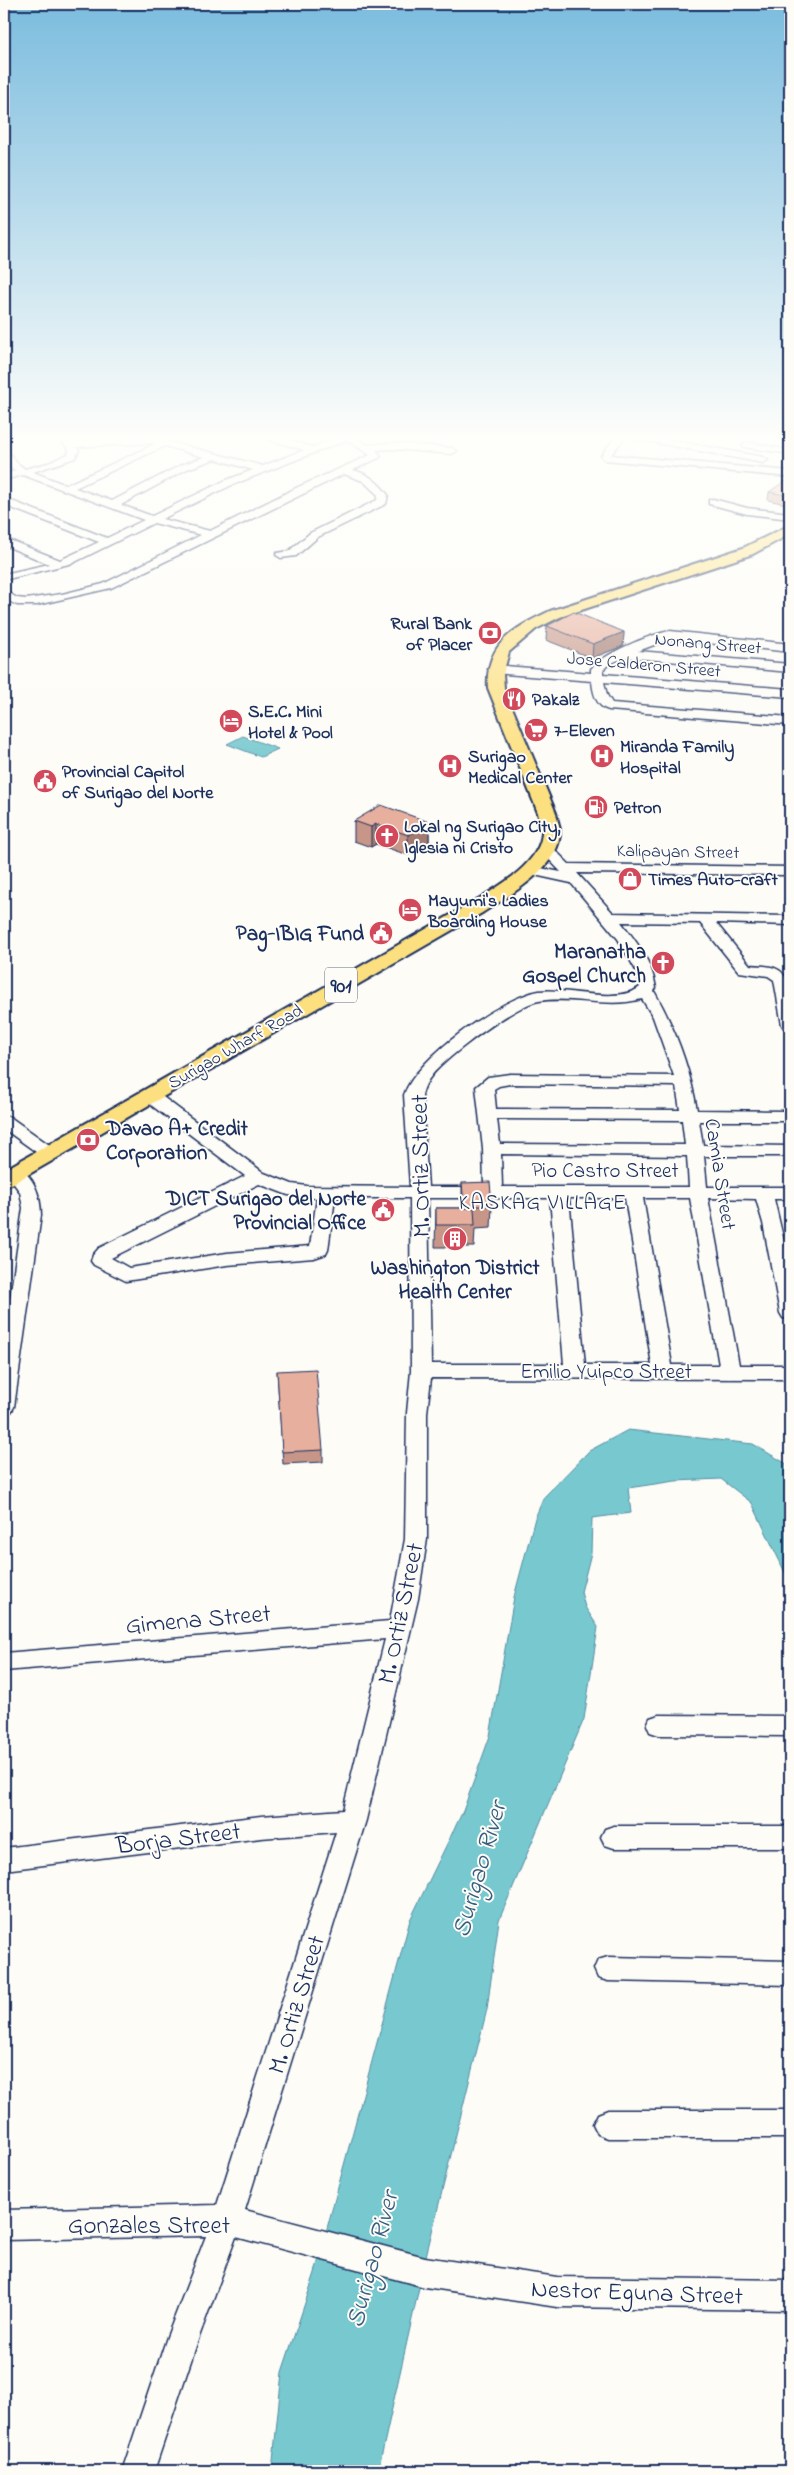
<svg xmlns="http://www.w3.org/2000/svg" width="794" height="2475" font-family="'Indie Flower',sans-serif">
	<style>
		.water { fill: #78c9cf; stroke: #538ba2 }
		.lines { fill: none; stroke-linecap: round; stroke-linejoin: round }
		.minor-casing { stroke: #1b2f5e; stroke-width: 3 }
		.major-casing { stroke: #1b2f5e; stroke-width: 4 }
		.minor { fill: #fdfcf7; fill-rule: evenodd }
		.major { fill: #fce080; fill-rule: evenodd }
		.wall { fill: #c79688; stroke: #1b2f5e }
		.shaded-wall { fill: #a27a6f; stroke: #1b2f5e }
		.building { fill: #e7af9e; stroke: #1b2f5e }
		.labels { text-anchor: middle; stroke-width: 4; stroke-linejoin: round; paint-order: stroke }
		.far-poi-label { font-size: 18px; font-weight: bold; fill: #1b2f5e; stroke: #fdfcf7; text-anchor: start }
		.far-street-label { font-size: 18px; fill: #1b2f5e; stroke: #fdfcf7 }
		.shield { fill: #fdfcf7; stroke: #5f6c8c; stroke-width: 1 }
		.shield-label { font-size: 20px; font-weight: bold; fill: #1b2f5e }
		.poi-label { font-size: 21px; font-weight: bold; fill: #1b2f5e; stroke: #fdfcf7; text-anchor: end }
		.street-label { font-size: 21px; fill: #1b2f5e; stroke: #fdfcf7 }
		.neighbourhood-label { font-size: 22px; letter-spacing: 1px; fill: #1b2f5e; stroke: #fdfcf7 }
		.near-street-label { font-size: 25px; fill: #1b2f5e; stroke: #fdfcf7 }
		.near-water-label { font-size: 26px; font-style: italic; fill: #375d80; stroke: #fdfcf7 }
	</style>
	<rect width="100%" height="100%" fill="#fdfcf7"/>
	<filter id="ink" filterUnits="userSpaceOnUse"><feTurbulence type="fractalNoise" baseFrequency=".02" numOctaves="2"/><feDisplacementMap in="SourceGraphic" scale="10" xChannelSelector="R" yChannelSelector="G"/><feConvolveMatrix kernelMatrix="1 2 1 2 8 2 1 2 1" color-interpolation-filters="sRGB"/></filter>
	<g filter="url(#ink)">
		<g class="water">
			<path d="M243 736 278 749 261 757 227 744Z"/>
			<path d="M628 1430 753 1444 790 1466V1583L752 1503 721 1479 675 1481 628 1488 631 1513 592 1518 591 1553 581 1592 585 1607 598 1627 584 1719 499 1920 487 2009 427 2252 378 2471H272L282 2372 315 2273 410 1920 463 1811 490 1736 514 1597 535 1518 544 1497 589 1451Z"/>
		</g>
		<g class="lines">
			<g class="minor-casing">
				<g id="minor">
					<path d="M55 433H65L72 441 152 437 263 466 304 450 247 433H263L313 447 340 436 336 433H348L368 445 392 443 452 448 457 451 452 454 392 449 376 450 381 456 379 458 353 470C369 474 378 482 388 495L386 504 318 537 296 556 281 558 276 555 277 553 289 551 310 533 377 500 378 495 363 481 344 474 111 588 37 605H17L4 599V590L17 598 26 599 62 594 103 584 201 535 154 523 73 563 4 580V574L49 564 4 545V538L60 560 99 542 4 505V498L107 538 144 520 23 475 4 480V474L15 471 4 458V448L7 449 17 463 25 469 48 463 68 454 69 450ZM347 440 370 455 298 487 210 531 162 519 232 485ZM152 443 155 444 66 485 33 472 75 458 79 450 76 447ZM165 446 204 457 181 465 112 501 75 488ZM215 459 253 470 224 481 152 516 121 505 187 469Z"/>
					<path d="M618 433H633L763 457 768 460 763 463 625 437 611 455 790 471V477L605 460 601 456Z"/>
					<path d="M747 442 790 450V454L744 447 742 445Z"/>
					<path d="M713 499 747 508 790 513V519L747 514 709 504V500Z"/>
					<path d="M670 631 790 644V652L670 639 638 651 790 664V672L624 657 608 665 603 670V674L790 689V697L604 682 607 695 612 703 790 717V725L609 710C596 707 593 692 592 681L494 673 488 669 494 665 591 673V669C602 654 651 634 670 631Z"/>
					<path d="M546 845 551 846 569 864 790 867V875L577 873 613 913 790 916V925L716 923 750 965C758 966 769 965 777 969 794 977 791 1012 790 1030L784 1028 782 1025 774 980 768 976 739 972 700 923 621 922C637 942 652 962 656 988L654 991C675 1028 690 1068 697 1110L790 1111V1121H699L703 1145 790 1146V1156H704L707 1187H790V1199H774L790 1267V1319L783 1318 780 1313 763 1223 756 1199 708 1198 739 1365H790V1379L431 1378 427 1413V1539L418 1599 366 1820 245 2210 425 2257 557 2277 790 2280V2310L557 2307 425 2287 236 2237 199 2337 154 2471H122L167 2337 206 2236 4 2240V2210L217 2205 336 1832 261 1838 4 1870V1848L261 1816 343 1810 385 1639 4 1671V1653L390 1621 405 1539 407 1413 411 1371 410 1198H335L328 1250 326 1254 314 1258 227 1265 126 1281 94 1265 91 1261 93 1255 99 1248 245 1176 143 1099 140 1095 143 1091H155L264 1173 292 1184 307 1186 410 1187 404 1095C416 1058 501 998 539 991 567 987 617 1005 640 987L638 974 618 939 571 883 525 873 523 870 530 866 561 872 539 849ZM642 999 653 1017 674 1076 510 1074 488 1077 476 1087 483 1149 484 1187H428L422 1095C424 1087 427 1081 432 1075 449 1055 515 1005 539 1001 574 995 606 1009 642 999ZM510 1084 676 1086 680 1110 496 1109 494 1089 499 1086ZM497 1119 682 1120 685 1145 500 1144ZM501 1154 687 1156 689 1187H502ZM259 1184 288 1195 317 1198 310 1246 227 1253 129 1268 111 1258ZM428 1198H550L564 1364H431ZM569 1198H625L652 1365H585ZM643 1198H690L719 1365H672Z"/>
					<path d="M4 1116 10 1117 55 1149 58 1153 55 1157H43L4 1129Z"/>
					<path d="M15 1168C34 1172 41 1198 41 1215L14 1407 11 1412 4 1414V1340L23 1208 20 1192 6 1173 9 1169Z"/>
					<path d="M659 1715 790 1716V1736L659 1735 650 1732 647 1725 650 1718Z"/>
					<path d="M614 1826H790V1848H614L605 1845 601 1837 605 1829Z"/>
					<path d="M608 1957 790 1961V1985L608 1981 598 1978 594 1969 598 1960Z"/>
					<path d="M608 2110H790V2138H608L598 2134 593 2124 598 2114Z"/>
				</g>
			</g>
			<g class="major-casing">
				<path id="major" d="M790 525V534L753 554 560 617 536 629 509 652 503 674 504 688 556 813C557 819 560 826 560 832 560 868 508 896 482 913L12 1184 4 1186V1170L468 905C493 890 541 865 542 832 542 826 539 819 538 813L488 688C485 644 514 628 550 611L743 548Z"/>
			</g>
			<use href="#minor" class="minor"/>
			<use href="#major" class="major"/>
		</g>
		<g class="wall">
			<path d="M790 481V505L768 500 769 492Z"/>
			<path d="M547 626 624 632 623 646 592 658 546 640Z"/>
			<path d="M354 821 429 822V842L408 855 376 844 371 847 354 841Z"/>
			<path d="M462 1183 492 1206 491 1228 475 1229 474 1247H435L436 1208H462Z"/>
			<path d="M277 1371 323 1450V1462L283 1464Z"/>
		</g>
		<g class="shaded-wall">
			<path d="M624 632 623 646 592 658 593 644Z"/>
			<path d="M429 822V842L408 855V835Z"/>
			<path d="M376 824V844L371 847V827Z"/>
		</g>
		<g class="building">
			<path d="M785 481H790V496L769 492Z"/>
			<path d="M574 612 624 632 593 644 547 626Z"/>
			<path d="M381 805 429 822 408 835 376 824 371 827 354 821Z"/>
			<path d="M490 1182 492 1206H464L462 1183Z"/>
			<path d="M436 1208H474L475 1225H436Z"/>
			<path d="M316 1369 323 1450 282 1452 277 1371Z"/>
		</g>
	</g>
	<linearGradient id="sky" x2="0" y2="1"><stop stop-color="#7bbcde"/><stop offset="0.56" stop-color="#fefefb"/><stop offset="1" stop-color="#fefefb" stop-opacity="0"/></linearGradient>
	<rect width="794" height="780" fill="url(#sky)"/>
	<defs>
		<g id="bank-disc" transform="scale(1.25)"><circle r="9.5" fill="#d1495b" stroke="#fdfcf7"/><path d="M-6-4H6V4H-6ZM0-2.3a2.3 2.3 0 1 0 0 4.6a2.3 2.3 0 1 0 0-4.6Z" fill="#fff"/></g>
		<g id="restaurant-disc" transform="scale(1.25)"><circle r="9.5" fill="#d1495b" stroke="#fdfcf7"/><path d="M-5-6h1v4h1v-4h1v4h1v-4h1v5L-1.5 .5V6h-2V.5L-5-1ZM5-6V6H3V1.5H1.5Q1.5-4 5-6Z" fill="#fff"/></g>
		<g id="hotel-disc" transform="scale(1.25)"><circle r="9.5" fill="#d1495b" stroke="#fdfcf7"/><path d="M-6-4.5h1.5V1H6V5H4.5V3h-9V5H-6ZM-4 0a1.8 1.8 0 1 1 3.6 0ZM.5 0V-2.5h3Q6-2.5 6 0Z" fill="#fff"/></g>
		<g id="supermarket-disc" transform="scale(1.25)"><circle r="9.5" fill="#d1495b" stroke="#fdfcf7"/><path d="M-6-5.5h2.5l.6 2H6L4.5 2H-2.5L-4.4-4H-6ZM-1.5 3.2a1.3 1.3 0 1 0 .1 0ZM3 3.2a1.3 1.3 0 1 0 .1 0Z" fill="#fff"/></g>
		<g id="hospital-disc" transform="scale(1.25)"><circle r="9.5" fill="#d1495b" stroke="#fdfcf7"/><path d="M-5-5h3v3.5h4V-5h3V5h-3V1.5h-4V5h-3Z" fill="#fff"/></g>
		<g id="civic-disc" transform="scale(1.25)"><circle r="9.5" fill="#d1495b" stroke="#fdfcf7"/><path d="M-.6-6.5H3V-4.5H.6V-3L4-1V1h2V6H-6V1h2V-1L-.6-3ZM-1.2 2.5V6h2.4V2.5Z" fill="#fff"/></g>
		<g id="fuel-disc" transform="scale(1.25)"><circle r="9.5" fill="#d1495b" stroke="#fdfcf7"/><path d="M-5.5-6h7V0h2V4h1.3V-2.5L3-4.5l.8-.8L6-3V5H2.5V1h-1V6h-7ZM-4.2-4.7v3.2H.2V-4.7Z" fill="#fff"/></g>
		<g id="church-disc" transform="scale(1.25)"><circle r="9.5" fill="#d1495b" stroke="#fdfcf7"/><path d="M-1.2-6h2.4v3.5h3.3v2.4h-3.3V6h-2.4V-.1h-3.3v-2.4h3.3Z" fill="#fff"/></g>
		<g id="shop-disc" transform="scale(1.25)"><circle r="9.5" fill="#d1495b" stroke="#fdfcf7"/><path d="M-5-2.5h2.3a2.7 3.5 0 0 1 5.4 0H5L5.5 6h-11ZM-1.5-2.5h3a1.5 2.3 0 0 0-3 0Z" fill="#fff"/></g>
		<g id="building-disc" transform="scale(1.25)"><circle r="9.5" fill="#d1495b" stroke="#fdfcf7"/><path d="M-4-6H4V6H1V3H-1V6H-4ZM-2.5-4.3h1.7v1.8h-1.7ZM.8-4.3h1.7v1.8H.8ZM-2.5-1h1.7V.8h-1.7ZM.8-1h1.7V.8H.8Z" fill="#fff"/></g>
	</defs>
	<g fill-rule="evenodd">
		<use href="#bank-disc" x="490" y="633"/>
		<use href="#restaurant-disc" x="514" y="699"/>
		<use href="#hotel-disc" x="231" y="721"/>
		<use href="#supermarket-disc" x="536" y="730"/>
		<use href="#hospital-disc" x="602" y="756"/>
		<use href="#hospital-disc" x="450" y="766"/>
		<use href="#civic-disc" x="45" y="781"/>
		<use href="#fuel-disc" x="596" y="807"/>
		<use href="#church-disc" x="387" y="836"/>
		<use href="#shop-disc" x="630" y="879"/>
		<use href="#hotel-disc" x="410" y="910"/>
		<use href="#civic-disc" x="381" y="933"/>
		<use href="#church-disc" x="663" y="963"/>
		<use href="#bank-disc" x="88" y="1140"/>
		<use href="#civic-disc" x="383" y="1210"/>
		<use href="#building-disc" x="455" y="1239"/>
	</g>
	<g class="labels">
		<g class="far-poi-label">
			<text x="472" y="629" text-anchor="end">Rural Bank<tspan x="472" dy="21">of Placer</tspan></text>
			<text x="532" y="705">Pakalz</text>
			<text x="248" y="717">S.E.C. Mini<tspan x="248" dy="21">Hotel &amp; Pool</tspan></text>
			<text x="554" y="736">7-Eleven</text>
			<text x="620" y="752">Miranda Family<tspan x="620" dy="21">Hospital</tspan></text>
			<text x="468" y="762">Surigao<tspan x="468" dy="21">Medical Center</tspan></text>
			<text x="62" y="777">Provincial Capitol<tspan x="62" dy="21">of Surigao del Norte</tspan></text>
			<text x="614" y="813">Petron</text>
			<text x="404" y="832">Lokal ng Surigao City,<tspan x="404" dy="21">Iglesia ni Cristo</tspan></text>
			<text x="648" y="885">Times Auto-craft</text>
			<text x="428" y="906">Mayumi's Ladies<tspan x="428" dy="21">Boarding House</tspan></text>
		</g>
		<g class="far-street-label">
			<text transform="translate(708 643) rotate(5)" y="6">Nonang Street</text>
			<text transform="translate(644 664) rotate(5)" y="6">Jose Calderon Street</text>
			<text transform="translate(678 851) rotate(1)" y="6">Kalipayan Street</text>
			<text transform="translate(235 1046) rotate(-30)" y="6">Surigao Wharf Road</text>
		</g>
		<rect class="shield" x="325" y="967.5" width="32" height="35" rx="4"/>
		<g class="shield-label">
			<text x="341" y="992">901</text>
		</g>
		<g class="poi-label">
			<text x="364" y="940">Pag-IBIG Fund</text>
			<text x="646" y="958">Maranatha<tspan x="646" dy="24">Gospel Church</tspan></text>
			<text x="106" y="1135" text-anchor="start">Davao A+ Credit<tspan x="106" dy="24">Corporation</tspan></text>
			<text x="366" y="1205">DICT Surigao del Norte<tspan x="366" dy="24">Provincial Office</tspan></text>
			<text x="455" y="1274" text-anchor="middle">Washington District<tspan x="455" dy="24">Health Center</tspan></text>
		</g>
		<g class="street-label">
			<text x="605" y="1177">Pio Castro Street</text>
			<text transform="translate(721 1174) rotate(81)" y="7">Camia Street</text>
			<text x="606" y="1378">Emilio Yuipco Street</text>
		</g>
		<g class="neighbourhood-label">
			<text x="543" y="1209">KASKAG VILLAGE</text>
		</g>
		<g class="near-street-label">
			<text transform="translate(419 1166) rotate(-91)" y="9">M. Ortiz Street</text>
			<text transform="translate(399 1613) rotate(-78)" y="9">M. Ortiz Street</text>
			<text transform="translate(198 1618) rotate(-5)" y="9">Gimena Street</text>
			<text transform="translate(178 1837) rotate(-7)" y="9">Borja Street</text>
			<text transform="translate(295 2004) rotate(-73)" y="9">M. Ortiz Street</text>
			<text x="149" y="2233">Gonzales Street</text>
			<text transform="translate(637 2291) rotate(2)" y="9">Nestor Eguna Street</text>
		</g>
		<g class="near-water-label">
			<text transform="translate(478 1869) rotate(-74)" y="9">Surigao River</text>
			<text transform="translate(371 2259) rotate(-75)" y="9">Surigao River</text>
		</g>
	</g>
	<rect width="794" height="2475" fill="none" stroke="#fdfcf7" stroke-width="20"/>
	<rect x="10" y="10" width="774" height="2455" fill="none" stroke="#1b2f5e" stroke-width="2" filter="url(#ink)"/>
</svg>
